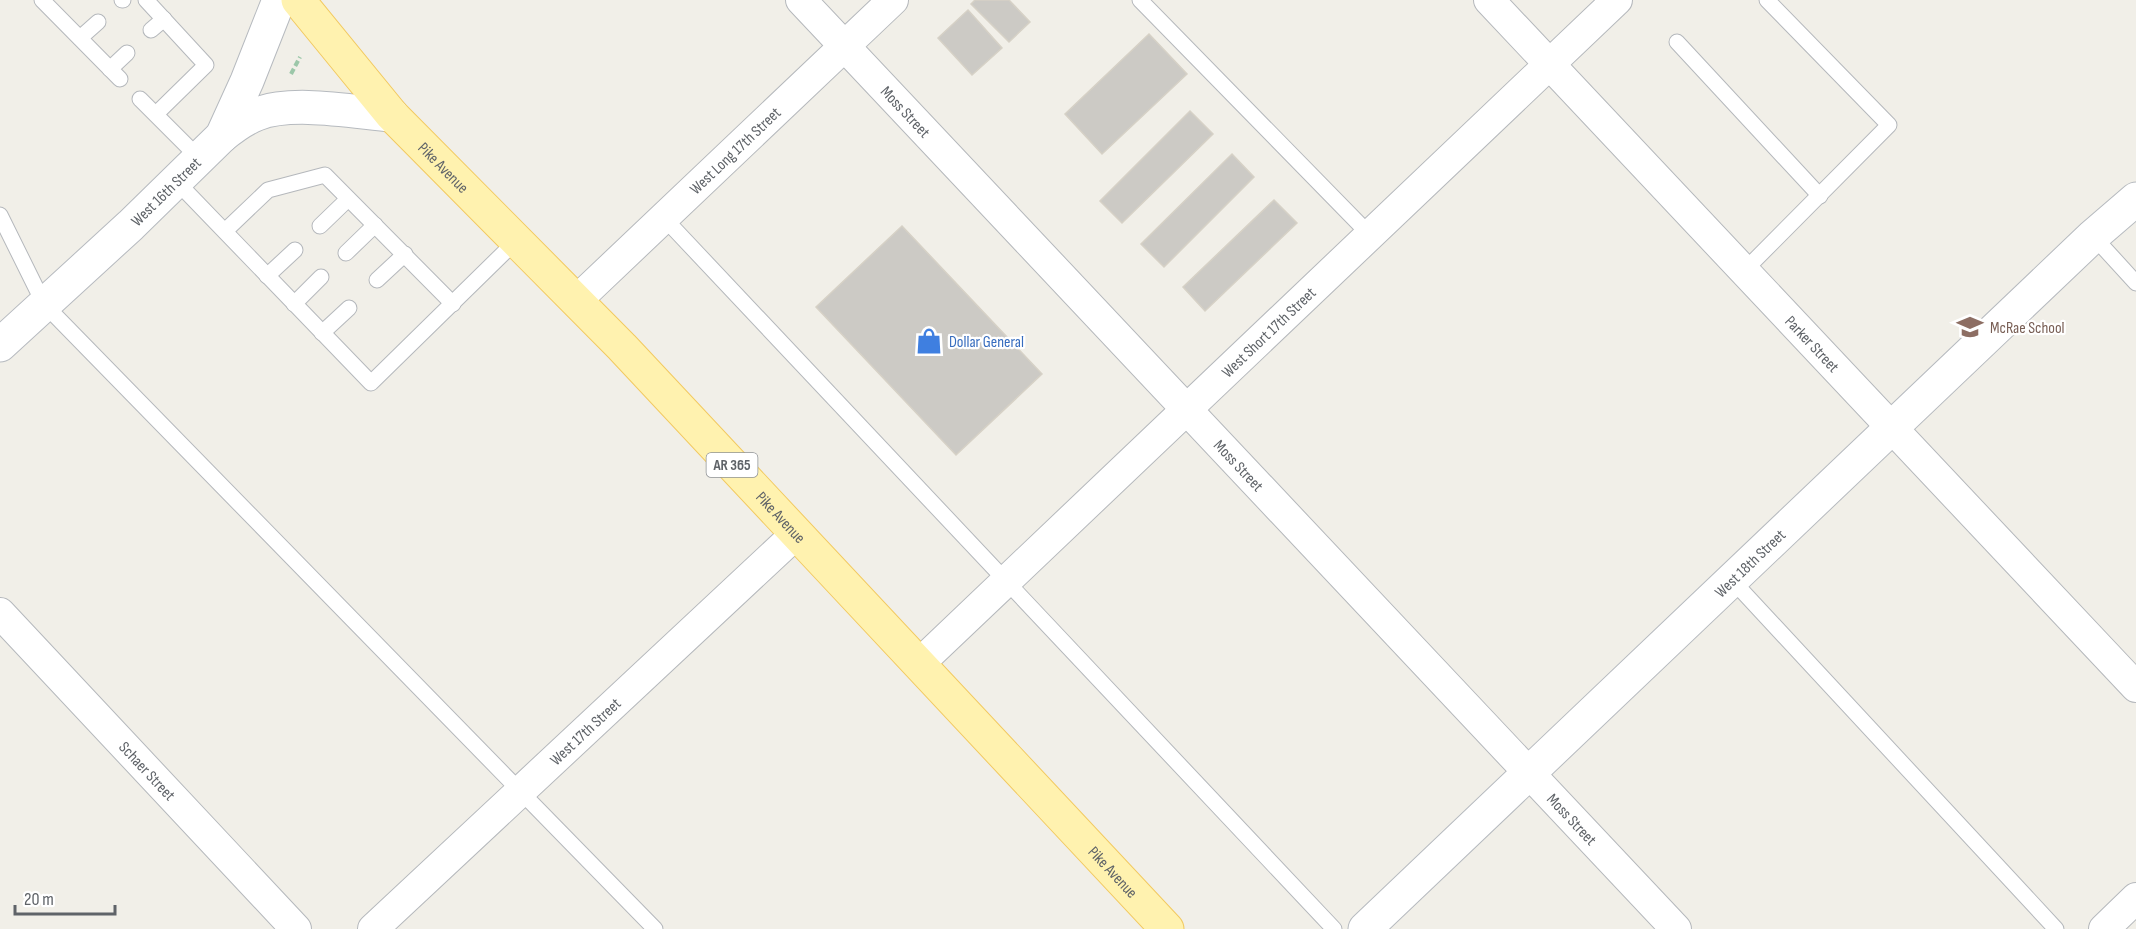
<svg xmlns="http://www.w3.org/2000/svg" width="2136" height="929" font-family="'Sofia Sans Condensed',sans-serif">
	<style>
		.building { fill: #cccac5; stroke: #d6d1c6; stroke-width: 1.5 }
		.lines { fill: none; stroke-linecap: round; stroke-linejoin: round }
		.lane-casing { stroke: #b5b8bc; stroke-width: 17 }
		.street-casing { stroke: #b5b8bc; stroke-width: 32 }
		.secondary-casing { stroke: #b6babf; stroke-width: 35 }
		.primary-casing { stroke: #f2c960; stroke-width: 35 }
		.path { stroke: #9cc7a9; stroke-width: 4; stroke-dasharray: 6 3; stroke-linecap: butt }
		.lane { stroke: #fff; stroke-width: 15 }
		.street { stroke: #fff; stroke-width: 30 }
		.secondary { stroke: #fff; stroke-width: 33 }
		.primary { stroke: #fff2af; stroke-width: 33 }
		.labels { text-anchor: middle; stroke-width: 4.5; stroke-linejoin: round; paint-order: stroke }
		.shield { fill: #fff; stroke: #8f9295; stroke-width: 1.5 }
		.shield-label { font-size: 15px; font-weight: bold; fill: #5f6368 }
		.street-label { font-size: 16px; fill: #5f6368; stroke: #fff }
		.education-label { font-size: 16px; fill: #785e54; stroke: #fff; text-anchor: start }
		.shop-label { font-size: 16px; fill: #366cbe; stroke: #fff; text-anchor: start }
	</style>
	<rect width="100%" height="100%" fill="#f1efe8"/>
	<g class="building">
		<path d="M975 0H1009L1030 22 1009 42 971 4Z"/>
		<path d="M968 10 1002 48 972 75 938 38Z"/>
		<path d="M1149 34 1187 74 1102 154 1065 114Z"/>
		<path d="M1190 111 1213 134 1122 223 1100 201Z"/>
		<path d="M1232 154 1254 177 1164 267 1141 244Z"/>
		<path d="M1274 200 1297 223 1205 311 1183 287Z"/>
		<path d="M902 226 1042 374 956 455 816 307Z"/>
	</g>
	<g class="lines">
		<g class="lane-casing">
			<g id="lane">
				<path d="M42 0 120 79"/>
				<path d="M122 0H123"/>
				<path d="M146 0 206 65 156 114"/>
				<path d="M1140 0 1370 235"/>
				<path d="M151 30 164 19"/>
				<path d="M80 38 98 22"/>
				<path d="M1677 42 1820 196"/>
				<path d="M110 69 127 53"/>
				<path d="M140 99 199 158"/>
				<path d="M176 181 371 383 517 240"/>
				<path d="M0 215 44 304 655 929"/>
				<path d="M664 218 1334 929"/>
				<path d="M320 226 348 199"/>
				<path d="M225 231 268 190 325 175 453 304"/>
				<path d="M2093 236 2136 283"/>
				<path d="M346 253 375 225"/>
				<path d="M1744 271 1889 125 1767 0"/>
				<path d="M267 276 295 250"/>
				<path d="M377 280 405 254"/>
				<path d="M294 304 321 277"/>
				<path d="M322 333 349 308"/>
				<path d="M1732 580 2056 929"/>
			</g>
		</g>
		<g class="street-casing">
			<g id="street">
				<path id="s1" d="M801 0 1676 929"/>
				<path id="s2" d="M1489 0 2136 687"/>
				<path id="s3" d="M576 301 893 0"/>
				<path id="s4" d="M0 613 296 929"/>
				<path id="s5" d="M919 664 1617 0"/>
				<path id="s6" d="M373 929 797 533"/>
				<path d="M2104 929 2136 898"/>
			</g>
		</g>
		<g class="secondary-casing">
			<g id="secondary">
				<path d="M222 136C233 127 244 119 257 114 292 100 355 112 392 115"/>
				<path id="s7" d="M0 345 131 225 222 136 247 81 279 0"/>
				<path id="s8" d="M1365 929 2093 236 2136 199"/>
			</g>
		</g>
		<g class="primary-casing">
			<g id="primary">
				<path id="s9" d="M298 0 392 115 622 347 1167 929"/>
			</g>
		</g>
		<path class="path" d="M291 74 300 57"/>
		<use href="#lane" class="lane"/>
		<use href="#street" class="street"/>
		<use href="#secondary" class="secondary"/>
		<use href="#primary" class="primary"/>
	</g>
	<defs>
		<g id="school-bare" transform="scale(2.07)"><path d="M0-5L7-2L0 1L-7-2ZM-4 1L0 2.5L4 1V4Q0 6-4 4Z" fill="#8d6e63" stroke="#fff" stroke-width="2.5" paint-order="stroke"/></g>
		<g id="shop-bare" transform="scale(2.07)"><path d="M-5-2.5h2.3a2.7 3.5 0 0 1 5.4 0H5L5.5 6h-11ZM-1.5-2.5h3a1.5 2.3 0 0 0-3 0Z" fill="#3f7fe0" stroke="#fff" stroke-width="2.5" paint-order="stroke"/></g>
	</defs>
	<g fill-rule="evenodd">
		<use href="#school-bare" x="1970" y="327"/>
		<use href="#shop-bare" x="929" y="341"/>
	</g>
	<g class="labels">
		<rect class="shield" x="706.5" y="453" width="51" height="24" rx="4.5"/>
		<g class="shield-label">
			<text x="732" y="470">AR 365</text>
		</g>
		<g class="street-label">
			<text dy="6" stroke="none"><textPath href="#s1" startOffset="153">Moss Street</textPath></text>
			<text dy="6" stroke="none"><textPath href="#s3" startOffset="219">West Long 17th Street</textPath></text>
			<text dy="6" stroke="none"><textPath href="#s9" startOffset="222">Pike Avenue</textPath></text>
			<text dy="6" stroke="none"><textPath href="#s7" startOffset="226">West 16th Street</textPath></text>
			<text dy="6" stroke="none"><textPath href="#s5" startOffset="482">West Short 17th Street</textPath></text>
			<text dy="6" stroke="none"><textPath href="#s2" startOffset="472">Parker Street</textPath></text>
			<text dy="6" stroke="none"><textPath href="#s1" startOffset="639">Moss Street</textPath></text>
			<text dy="6" stroke="none"><textPath href="#s9" startOffset="708">Pike Avenue</textPath></text>
			<text dy="6" stroke="none"><textPath href="#s8" startOffset="531">West 18th Street</textPath></text>
			<text dy="6" stroke="none"><textPath href="#s6" startOffset="290">West 17th Street</textPath></text>
			<text dy="6" stroke="none"><textPath href="#s4" startOffset="216">Schaer Street</textPath></text>
			<text dy="6" stroke="none"><textPath href="#s1" startOffset="1125">Moss Street</textPath></text>
			<text dy="6" stroke="none"><textPath href="#s9" startOffset="1194">Pike Avenue</textPath></text>
		</g>
		<g class="education-label">
			<text x="1990" y="333">McRae School</text>
		</g>
		<g class="shop-label">
			<text x="949" y="347">Dollar General</text>
		</g>
	</g>
	<path d="M15 905v9h100v-9" fill="none" stroke="#5f6368" stroke-width="3"/>
	<text x="24" y="905" font-size="18" fill="#5f6368" stroke="#ffffff" stroke-width="4.5" paint-order="stroke">20 m</text>
</svg>
